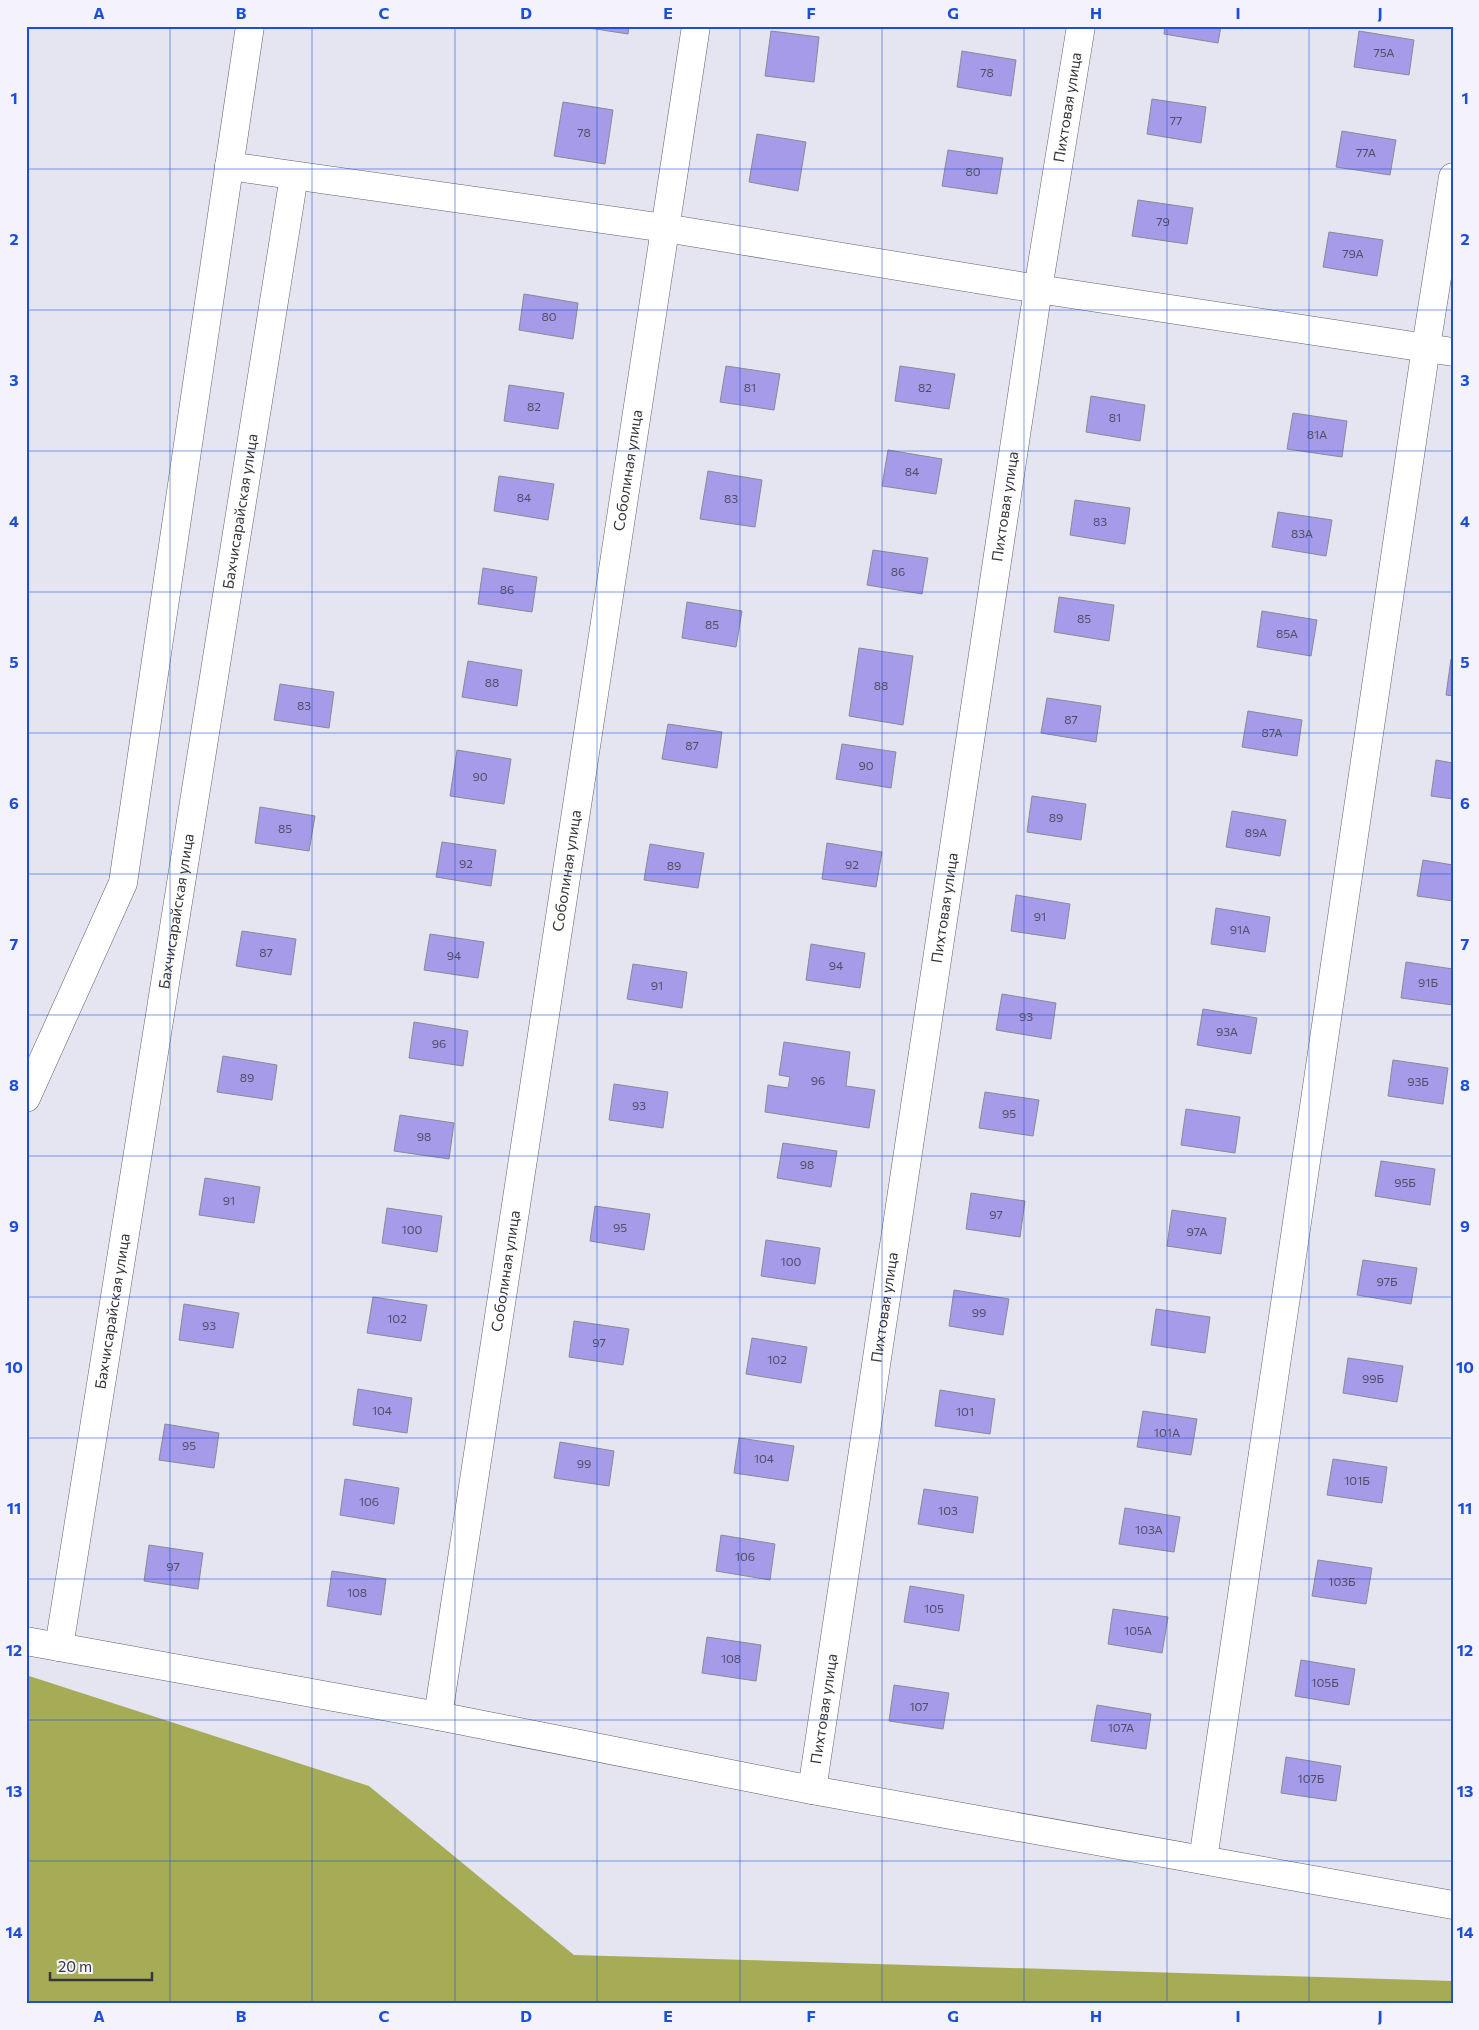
<svg xmlns="http://www.w3.org/2000/svg" width="1479" height="2030" font-family="Commissioner,sans-serif">
	<style>
		.forest { fill: #a6ac55 }
		.building { fill: #a59be8; stroke: #8a8995 }
		.lines { fill: none; stroke-linecap: round; stroke-linejoin: round }
		.street-casing { stroke: #61606b; stroke-width: 29 }
		.street { stroke: #fff; stroke-width: 28 }
		.grid { fill: none; stroke: #1d4ed8; stroke-width: 1; stroke-opacity: 0.55 }
		.labels { text-anchor: middle; stroke-width: 4; stroke-linejoin: round; paint-order: stroke }
		.number-label { font-size: 12px; fill: #514e66 }
		.street-label { font-size: 15px; fill: #35353a; stroke: #f3f2fd }
		.neatline { fill: none; stroke: #1d4ed8; stroke-width: 2 }
		.grid-label { font-size: 16px; text-anchor: middle; font-weight: bold; fill: #1d4ed8 }
	</style>
	<rect width="100%" height="100%" fill="#e5e5f2"/>
	<path class="forest" d="M26 1675 369 1786 574 1955 1453 1981V2004H26Z"/>
	<g class="building">
		<path d="M576 26H629L628 34Z"/>
		<path d="M1165 26H1221L1218 43 1164 34Z"/>
		<path d="M771 31 819 37 814 82 765 76Z"/>
		<path d="M1359 31 1414 40 1409 75 1354 67Z"/>
		<path d="M962 51 1016 60 1011 96 957 87Z"/>
		<path d="M1152 99 1206 107 1201 143 1147 134Z"/>
		<path d="M563 102 613 110 605 164 554 156Z"/>
		<path d="M1342 131 1396 140 1390 175 1336 167Z"/>
		<path d="M757 134 806 142 798 191 749 182Z"/>
		<path d="M948 150 1003 158 997 194 942 186Z"/>
		<path d="M1138 200 1193 208 1187 244 1132 236Z"/>
		<path d="M1329 232 1383 240 1377 276 1323 267Z"/>
		<path d="M524 294 578 303 573 339 519 330Z"/>
		<path d="M726 366 780 374 774 410 720 402Z"/>
		<path d="M900 366 955 374 949 409 895 401Z"/>
		<path d="M509 385 564 393 558 429 504 421Z"/>
		<path d="M1091 396 1145 405 1140 441 1086 432Z"/>
		<path d="M1293 413 1347 421 1342 457 1287 449Z"/>
		<path d="M888 450 942 459 936 494 882 486Z"/>
		<path d="M708 471 762 480 755 527 700 519Z"/>
		<path d="M499 476 554 484 548 520 494 511Z"/>
		<path d="M1075 500 1130 508 1125 544 1070 535Z"/>
		<path d="M1278 512 1332 520 1326 556 1272 547Z"/>
		<path d="M873 550 928 558 922 594 867 585Z"/>
		<path d="M483 568 537 577 532 612 478 604Z"/>
		<path d="M1059 597 1114 605 1109 641 1054 632Z"/>
		<path d="M687 602 742 611 736 647 682 638Z"/>
		<path d="M1262 611 1317 620 1311 656 1257 647Z"/>
		<path d="M859 648 913 656 903 725 849 716Z"/>
		<path d="M1451 659H1453V696L1446 695Z"/>
		<path d="M468 661 522 670 517 706 462 697Z"/>
		<path d="M280 684 334 692 329 728 274 720Z"/>
		<path d="M1047 698 1101 706 1096 742 1041 733Z"/>
		<path d="M1248 711 1302 720 1297 756 1242 747Z"/>
		<path d="M668 724 722 732 717 768 662 759Z"/>
		<path d="M842 744 896 752 891 788 836 779Z"/>
		<path d="M457 750 511 759 504 804 450 796Z"/>
		<path d="M1436 760 1453 763V799L1431 796Z"/>
		<path d="M1032 796 1086 804 1081 840 1027 832Z"/>
		<path d="M260 807 315 816 309 851 255 843Z"/>
		<path d="M1232 811 1286 820 1280 856 1226 847Z"/>
		<path d="M442 842 496 850 491 886 436 877Z"/>
		<path d="M827 843 882 852 876 887 822 879Z"/>
		<path d="M650 844 704 853 698 888 644 880Z"/>
		<path d="M1423 860 1453 865V901L1417 896Z"/>
		<path d="M1016 895 1070 904 1065 939 1011 931Z"/>
		<path d="M1216 908 1270 917 1265 952 1211 944Z"/>
		<path d="M242 931 296 939 291 975 236 966Z"/>
		<path d="M430 934 484 942 478 978 424 970Z"/>
		<path d="M811 944 865 953 860 988 806 980Z"/>
		<path d="M1406 962 1453 969V1005L1401 998Z"/>
		<path d="M633 964 687 972 682 1008 627 999Z"/>
		<path d="M1002 994 1056 1003 1051 1039 996 1030Z"/>
		<path d="M1203 1009 1257 1018 1251 1054 1197 1045Z"/>
		<path d="M414 1022 468 1031 463 1066 409 1058Z"/>
		<path d="M784 1042 850 1052 846 1086 875 1090 869 1128 765 1112 768 1085 788 1088 790 1077 779 1075Z"/>
		<path d="M223 1056 277 1065 272 1100 217 1092Z"/>
		<path d="M1393 1060 1448 1068 1443 1104 1388 1096Z"/>
		<path d="M614 1084 668 1092 663 1128 609 1120Z"/>
		<path d="M985 1092 1039 1100 1033 1136 979 1128Z"/>
		<path d="M1186 1109 1240 1117 1235 1153 1181 1145Z"/>
		<path d="M400 1115 454 1123 449 1159 394 1151Z"/>
		<path d="M783 1143 837 1151 831 1187 777 1178Z"/>
		<path d="M1381 1161 1435 1169 1430 1205 1375 1196Z"/>
		<path d="M205 1178 260 1187 254 1223 199 1215Z"/>
		<path d="M971 1193 1025 1201 1020 1237 966 1229Z"/>
		<path d="M595 1206 650 1214 644 1250 590 1241Z"/>
		<path d="M387 1208 442 1216 437 1252 382 1243Z"/>
		<path d="M1172 1210 1226 1218 1221 1254 1167 1246Z"/>
		<path d="M766 1240 820 1248 815 1284 761 1276Z"/>
		<path d="M1363 1260 1417 1268 1411 1304 1357 1295Z"/>
		<path d="M954 1290 1009 1299 1003 1335 949 1326Z"/>
		<path d="M373 1297 427 1305 421 1341 367 1333Z"/>
		<path d="M184 1304 239 1313 233 1348 179 1340Z"/>
		<path d="M1156 1309 1210 1317 1205 1353 1151 1345Z"/>
		<path d="M574 1321 629 1329 623 1365 569 1357Z"/>
		<path d="M752 1338 807 1347 801 1383 746 1374Z"/>
		<path d="M1348 1358 1403 1366 1397 1402 1343 1393Z"/>
		<path d="M358 1389 412 1398 407 1433 353 1425Z"/>
		<path d="M940 1390 995 1399 990 1434 935 1426Z"/>
		<path d="M1143 1411 1197 1419 1191 1455 1137 1447Z"/>
		<path d="M165 1424 219 1433 214 1468 159 1460Z"/>
		<path d="M739 1438 794 1446 788 1481 734 1473Z"/>
		<path d="M560 1442 614 1451 609 1486 554 1478Z"/>
		<path d="M1333 1459 1387 1467 1382 1503 1327 1495Z"/>
		<path d="M345 1479 399 1488 394 1524 340 1515Z"/>
		<path d="M924 1489 978 1497 973 1533 918 1524Z"/>
		<path d="M1125 1508 1180 1517 1174 1552 1119 1544Z"/>
		<path d="M721 1535 775 1544 770 1580 716 1571Z"/>
		<path d="M149 1545 203 1553 198 1589 144 1581Z"/>
		<path d="M1318 1560 1372 1568 1366 1604 1312 1596Z"/>
		<path d="M332 1571 386 1579 381 1615 327 1606Z"/>
		<path d="M910 1586 964 1595 959 1631 904 1622Z"/>
		<path d="M1113 1609 1168 1617 1162 1653 1108 1644Z"/>
		<path d="M707 1637 761 1645 756 1681 702 1673Z"/>
		<path d="M1301 1660 1355 1669 1349 1705 1295 1696Z"/>
		<path d="M894 1685 949 1693 943 1729 889 1721Z"/>
		<path d="M1097 1705 1151 1714 1146 1749 1091 1741Z"/>
		<path d="M1286 1757 1341 1766 1336 1801 1281 1793Z"/>
	</g>
	<g class="lines">
		<g class="street-casing">
			<g id="street">
				<path d="M229 166 665 228 1038 289 1453 352"/>
				<path d="M26 1098 123 883 250 26"/>
				<path d="M26 1641 438 1716 812 1790 1453 1905"/>
				<path id="s1" d="M59 1647 294 176"/>
				<path id="s2" d="M438 1716 696 26"/>
				<path id="s3" d="M812 1790 1038 289 1081 26"/>
				<path d="M1203 1860 1426 347 1453 177"/>
			</g>
		</g>
		<use href="#street" class="street"/>
	</g>
	<path class="grid" d="M170 26V2004M312 26V2004M455 26V2004M597 26V2004M740 26V2004M882 26V2004M1024 26V2004M1167 26V2004M1309 26V2004M26 169H1453M26 310H1453M26 451H1453M26 592H1453M26 733H1453M26 874H1453M26 1015H1453M26 1156H1453M26 1297H1453M26 1438H1453M26 1579H1453M26 1720H1453M26 1861H1453"/>
	<g class="labels">
		<g class="number-label">
			<text x="1384" y="57">75А</text>
			<text x="987" y="77">78</text>
			<text x="1176" y="125">77</text>
			<text x="584" y="137">78</text>
			<text x="1366" y="157">77А</text>
			<text x="973" y="176">80</text>
			<text x="1163" y="226">79</text>
			<text x="1353" y="258">79А</text>
			<text x="549" y="321">80</text>
			<text x="750" y="392">81</text>
			<text x="925" y="392">82</text>
			<text x="534" y="411">82</text>
			<text x="1115" y="422">81</text>
			<text x="1317" y="439">81А</text>
			<text x="912" y="476">84</text>
			<text x="524" y="502">84</text>
			<text x="731" y="503">83</text>
			<text x="1100" y="526">83</text>
			<text x="1302" y="538">83А</text>
			<text x="898" y="576">86</text>
			<text x="507" y="594">86</text>
			<text x="1084" y="623">85</text>
			<text x="712" y="629">85</text>
			<text x="1287" y="638">85А</text>
			<text x="492" y="687">88</text>
			<text x="881" y="690">88</text>
			<text x="304" y="710">83</text>
			<text x="1071" y="724">87</text>
			<text x="1272" y="737">87А</text>
			<text x="692" y="750">87</text>
			<text x="866" y="770">90</text>
			<text x="480" y="781">90</text>
			<text x="1056" y="822">89</text>
			<text x="285" y="833">85</text>
			<text x="1256" y="837">89А</text>
			<text x="466" y="868">92</text>
			<text x="852" y="869">92</text>
			<text x="674" y="870">89</text>
			<text x="1040" y="921">91</text>
			<text x="1240" y="934">91А</text>
			<text x="266" y="957">87</text>
			<text x="454" y="960">94</text>
			<text x="836" y="970">94</text>
			<text x="1428" y="987">91Б</text>
			<text x="657" y="990">91</text>
			<text x="1026" y="1021">93</text>
			<text x="1227" y="1036">93А</text>
			<text x="439" y="1048">96</text>
			<text x="247" y="1082">89</text>
			<text x="818" y="1085">96</text>
			<text x="1418" y="1086">93Б</text>
			<text x="639" y="1110">93</text>
			<text x="1009" y="1118">95</text>
			<text x="424" y="1141">98</text>
			<text x="807" y="1169">98</text>
			<text x="1405" y="1187">95Б</text>
			<text x="229" y="1205">91</text>
			<text x="996" y="1219">97</text>
			<text x="620" y="1232">95</text>
			<text x="412" y="1234">100</text>
			<text x="1197" y="1236">97А</text>
			<text x="791" y="1266">100</text>
			<text x="1387" y="1286">97Б</text>
			<text x="979" y="1317">99</text>
			<text x="397" y="1323">102</text>
			<text x="209" y="1330">93</text>
			<text x="599" y="1347">97</text>
			<text x="777" y="1364">102</text>
			<text x="1373" y="1383">99Б</text>
			<text x="382" y="1415">104</text>
			<text x="965" y="1416">101</text>
			<text x="1167" y="1437">101А</text>
			<text x="189" y="1450">95</text>
			<text x="764" y="1463">104</text>
			<text x="584" y="1468">99</text>
			<text x="1357" y="1485">101Б</text>
			<text x="369" y="1506">106</text>
			<text x="948" y="1515">103</text>
			<text x="1149" y="1534">103А</text>
			<text x="745" y="1561">106</text>
			<text x="173" y="1571">97</text>
			<text x="1342" y="1586">103Б</text>
			<text x="357" y="1597">108</text>
			<text x="934" y="1613">105</text>
			<text x="1138" y="1635">105А</text>
			<text x="731" y="1663">108</text>
			<text x="1325" y="1687">105Б</text>
			<text x="919" y="1711">107</text>
			<text x="1121" y="1732">107А</text>
			<text x="1311" y="1783">107Б</text>
		</g>
		<g class="street-label">
			<text dy="5" stroke="none"><textPath href="#s3" startOffset="1702">Пихтовая улица</textPath></text>
			<text dy="5" stroke="none"><textPath href="#s2" startOffset="1260">Соболиная улица</textPath></text>
			<text dy="5" stroke="none"><textPath href="#s3" startOffset="1298">Пихтовая улица</textPath></text>
			<text dy="5" stroke="none"><textPath href="#s1" startOffset="1150">Бахчисарайская улица</textPath></text>
			<text dy="5" stroke="none"><textPath href="#s2" startOffset="855">Соболиная улица</textPath></text>
			<text dy="5" stroke="none"><textPath href="#s3" startOffset="892">Пихтовая улица</textPath></text>
			<text dy="5" stroke="none"><textPath href="#s1" startOffset="745">Бахчисарайская улица</textPath></text>
			<text dy="5" stroke="none"><textPath href="#s2" startOffset="450">Соболиная улица</textPath></text>
			<text dy="5" stroke="none"><textPath href="#s3" startOffset="488">Пихтовая улица</textPath></text>
			<text dy="5" stroke="none"><textPath href="#s1" startOffset="340">Бахчисарайская улица</textPath></text>
			<text dy="5" stroke="none"><textPath href="#s3" startOffset="82">Пихтовая улица</textPath></text>
		</g>
	</g>
	<rect width="1479" height="2030" fill="none" stroke="#f3f2fd" stroke-width="55"/>
	<path d="M50 1972v8h102v-8" fill="none" stroke="#35353a" stroke-width="2.5"/>
	<text x="58" y="1972" font-size="15" fill="#35353a" stroke="#f3f2fd" stroke-width="4" paint-order="stroke">20 m</text>
	<rect x="28" y="28" width="1424" height="1974" class="neatline"/>
	<g class="grid-label">
		<text x="99" y="19">A</text>
		<text x="241" y="19">B</text>
		<text x="384" y="19">C</text>
		<text x="526" y="19">D</text>
		<text x="668" y="19">E</text>
		<text x="811" y="19">F</text>
		<text x="953" y="19">G</text>
		<text x="1096" y="19">H</text>
		<text x="1238" y="19">I</text>
		<text x="1380" y="19">J</text>
		<text x="14" y="104">1</text>
		<text x="1465" y="104">1</text>
		<text x="14" y="245">2</text>
		<text x="1465" y="245">2</text>
		<text x="14" y="386">3</text>
		<text x="1465" y="386">3</text>
		<text x="14" y="527">4</text>
		<text x="1465" y="527">4</text>
		<text x="14" y="668">5</text>
		<text x="1465" y="668">5</text>
		<text x="14" y="809">6</text>
		<text x="1465" y="809">6</text>
		<text x="14" y="950">7</text>
		<text x="1465" y="950">7</text>
		<text x="14" y="1091">8</text>
		<text x="1465" y="1091">8</text>
		<text x="14" y="1232">9</text>
		<text x="1465" y="1232">9</text>
		<text x="14" y="1373">10</text>
		<text x="1465" y="1373">10</text>
		<text x="14" y="1514">11</text>
		<text x="1465" y="1514">11</text>
		<text x="14" y="1656">12</text>
		<text x="1465" y="1656">12</text>
		<text x="14" y="1797">13</text>
		<text x="1465" y="1797">13</text>
		<text x="14" y="1938">14</text>
		<text x="1465" y="1938">14</text>
		<text x="99" y="2022">A</text>
		<text x="241" y="2022">B</text>
		<text x="384" y="2022">C</text>
		<text x="526" y="2022">D</text>
		<text x="668" y="2022">E</text>
		<text x="811" y="2022">F</text>
		<text x="953" y="2022">G</text>
		<text x="1096" y="2022">H</text>
		<text x="1238" y="2022">I</text>
		<text x="1380" y="2022">J</text>
	</g>
</svg>
